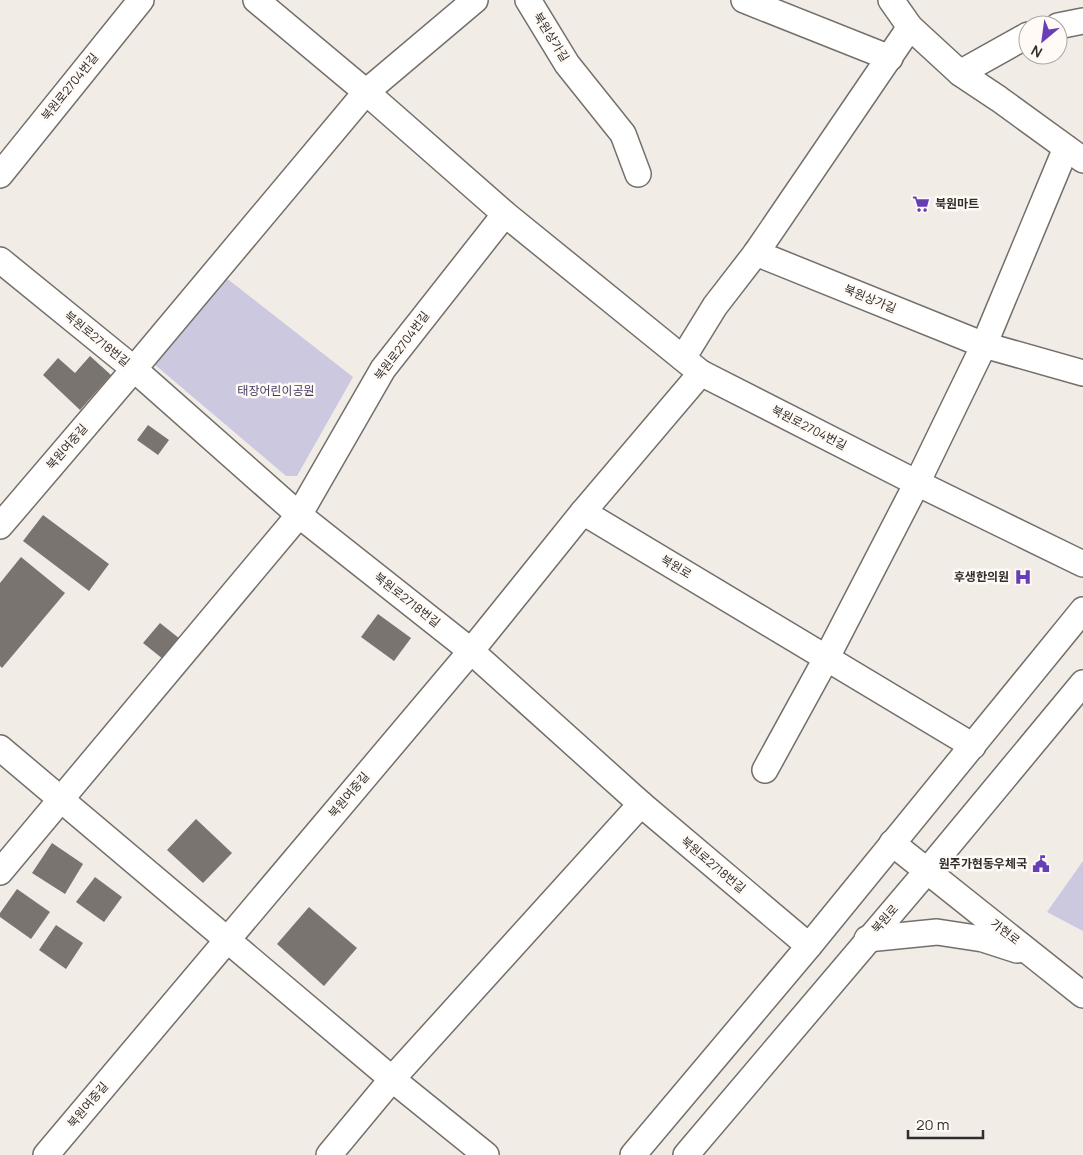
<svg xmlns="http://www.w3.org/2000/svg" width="1083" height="1155" font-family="Manrope,'Noto Sans KR',sans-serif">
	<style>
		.green { fill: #ccc8df }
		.building { fill: #79746f }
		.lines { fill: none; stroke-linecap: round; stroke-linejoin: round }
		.minor-casing { stroke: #746f6a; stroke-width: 28 }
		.minor { stroke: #fff; stroke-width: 25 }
		.labels { text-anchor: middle; stroke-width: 5; stroke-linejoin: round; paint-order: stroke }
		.street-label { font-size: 12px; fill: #302e2c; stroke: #fffaf5 }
		.poi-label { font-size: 12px; font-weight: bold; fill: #302e2c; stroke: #fffaf5; text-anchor: end }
		.park-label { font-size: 12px; fill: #423764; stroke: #fffaf5 }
	</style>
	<rect width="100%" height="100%" fill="#f2ece7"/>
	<g class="green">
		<path d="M225 277 353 377 297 476H286L154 364Z"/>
		<path d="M1083 861V931L1047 912Z"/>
	</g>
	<g class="building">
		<path d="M90 356 111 375 80 410 43 375 58 358 75 373Z"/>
		<path d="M148 425 169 440 158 455 137 440Z"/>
		<path d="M43 515 109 564 89 591 23 541Z"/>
		<path d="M21 557 65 593 2 668 0 666V583Z"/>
		<path d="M378 614 411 638 394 661 361 637Z"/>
		<path d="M160 623 185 643 168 663 143 643Z"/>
		<path d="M196 819 232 853 203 883 167 850Z"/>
		<path d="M52 843 83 864 65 894 32 873Z"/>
		<path d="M95 877 122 897 104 922 76 902Z"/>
		<path d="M17 889 50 912 31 939 0 917V913Z"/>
		<path d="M309 907 357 948 324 986 277 944Z"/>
		<path d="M56 925 83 943 66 969 39 950Z"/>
	</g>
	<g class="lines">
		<g class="minor-casing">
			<g id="minor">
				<path d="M256 0 366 92 505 214 701 373 917 483 1083 564"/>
				<path d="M528 0 567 64 623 134 638 174"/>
				<path d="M744 0 890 58"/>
				<path d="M891 0 910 27 960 73 999 99 1083 160"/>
				<path d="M1058 26 1083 21"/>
				<path d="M960 73 1028 35"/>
				<path d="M0 175 141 0"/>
				<path d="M756 253 984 345 1083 373"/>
				<path d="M0 260 134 369 299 515 471 651 641 804 809 946"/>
				<path d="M683 358 715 306 756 253 910 27"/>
				<path d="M583 512 973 746"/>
				<path d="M0 526 134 369 366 92 475 0"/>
				<path d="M0 748 392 1079 486 1155"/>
				<path d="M765 770 827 657 917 483 984 345 1066 148"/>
				<path d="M892 843 1083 995"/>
				<path d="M0 872 299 515 383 369 505 214"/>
				<path d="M867 939 937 932 983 939 1017 950"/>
				<path d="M46 1155 471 651 583 512 701 373"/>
				<path d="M329 1155 392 1079 641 804"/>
				<path d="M633 1155 809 946 1083 610"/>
				<path d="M686 1155 927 871 1083 683"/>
			</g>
		</g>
		<use href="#minor" class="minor"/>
	</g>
	<defs>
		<g id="supermarket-bare" transform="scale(1.35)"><path d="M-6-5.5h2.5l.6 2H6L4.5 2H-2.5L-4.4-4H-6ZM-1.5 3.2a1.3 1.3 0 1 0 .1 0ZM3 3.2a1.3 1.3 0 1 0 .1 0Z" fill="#663fb7" stroke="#fffaf5" stroke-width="2.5" paint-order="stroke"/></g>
		<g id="hospital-bare" transform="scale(1.35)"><path d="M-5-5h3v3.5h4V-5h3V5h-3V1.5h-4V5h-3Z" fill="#663fb7" stroke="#fffaf5" stroke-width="2.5" paint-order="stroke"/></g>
		<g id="civic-bare" transform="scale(1.35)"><path d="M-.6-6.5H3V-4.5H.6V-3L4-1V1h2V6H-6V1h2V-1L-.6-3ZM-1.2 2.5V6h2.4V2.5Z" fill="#663fb7" stroke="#fffaf5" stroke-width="2.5" paint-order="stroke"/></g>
	</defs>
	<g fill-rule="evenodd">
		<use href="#supermarket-bare" x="921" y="204"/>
		<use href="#hospital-bare" x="1023" y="577"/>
		<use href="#civic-bare" x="1041" y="864"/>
	</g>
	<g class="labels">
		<g class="street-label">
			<text transform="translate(551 37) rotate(58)" y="4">북원상가길</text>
			<text transform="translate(70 87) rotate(-51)" y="4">북원로2704번길</text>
			<text transform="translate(870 299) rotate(22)" y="4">북원상가길</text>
			<text transform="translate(97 339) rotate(39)" y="4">북원로2718번길</text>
			<text transform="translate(402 346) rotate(-53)" y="4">북원로2704번길</text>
			<text transform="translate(809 428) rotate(27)" y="4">북원로2704번길</text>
			<text transform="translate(67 447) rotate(-49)" y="4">북원여중길</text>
			<text transform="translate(676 567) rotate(31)" y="4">북원로</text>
			<text transform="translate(407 600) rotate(38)" y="4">북원로2718번길</text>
			<text transform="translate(349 795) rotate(-50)" y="4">북원여중길</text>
			<text transform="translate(713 865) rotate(40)" y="4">북원로2718번길</text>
			<text transform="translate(885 919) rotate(-49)" y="4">북원로</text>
			<text transform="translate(1005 932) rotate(38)" y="4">가현로</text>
			<text transform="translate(88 1105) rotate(-50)" y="4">북원여중길</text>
		</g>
		<g class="poi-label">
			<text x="935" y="208" text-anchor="start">북원마트</text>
			<text x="1009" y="581">후생한의원</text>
			<text x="1027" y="868">원주가현동우체국</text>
		</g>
		<g class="park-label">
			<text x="276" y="395">태장어린이공원</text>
		</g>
	</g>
	<g transform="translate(1043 40) rotate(209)"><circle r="24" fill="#fffaf5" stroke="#aca8a5"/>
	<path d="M0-4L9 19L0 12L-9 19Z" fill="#663fb7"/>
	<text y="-8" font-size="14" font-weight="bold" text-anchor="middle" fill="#302e2c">N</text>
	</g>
	<path d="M908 1130v8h75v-8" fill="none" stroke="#302e2c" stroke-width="2.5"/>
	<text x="916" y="1130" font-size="15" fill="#302e2c" stroke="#fffaf5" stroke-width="4" paint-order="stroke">20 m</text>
</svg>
